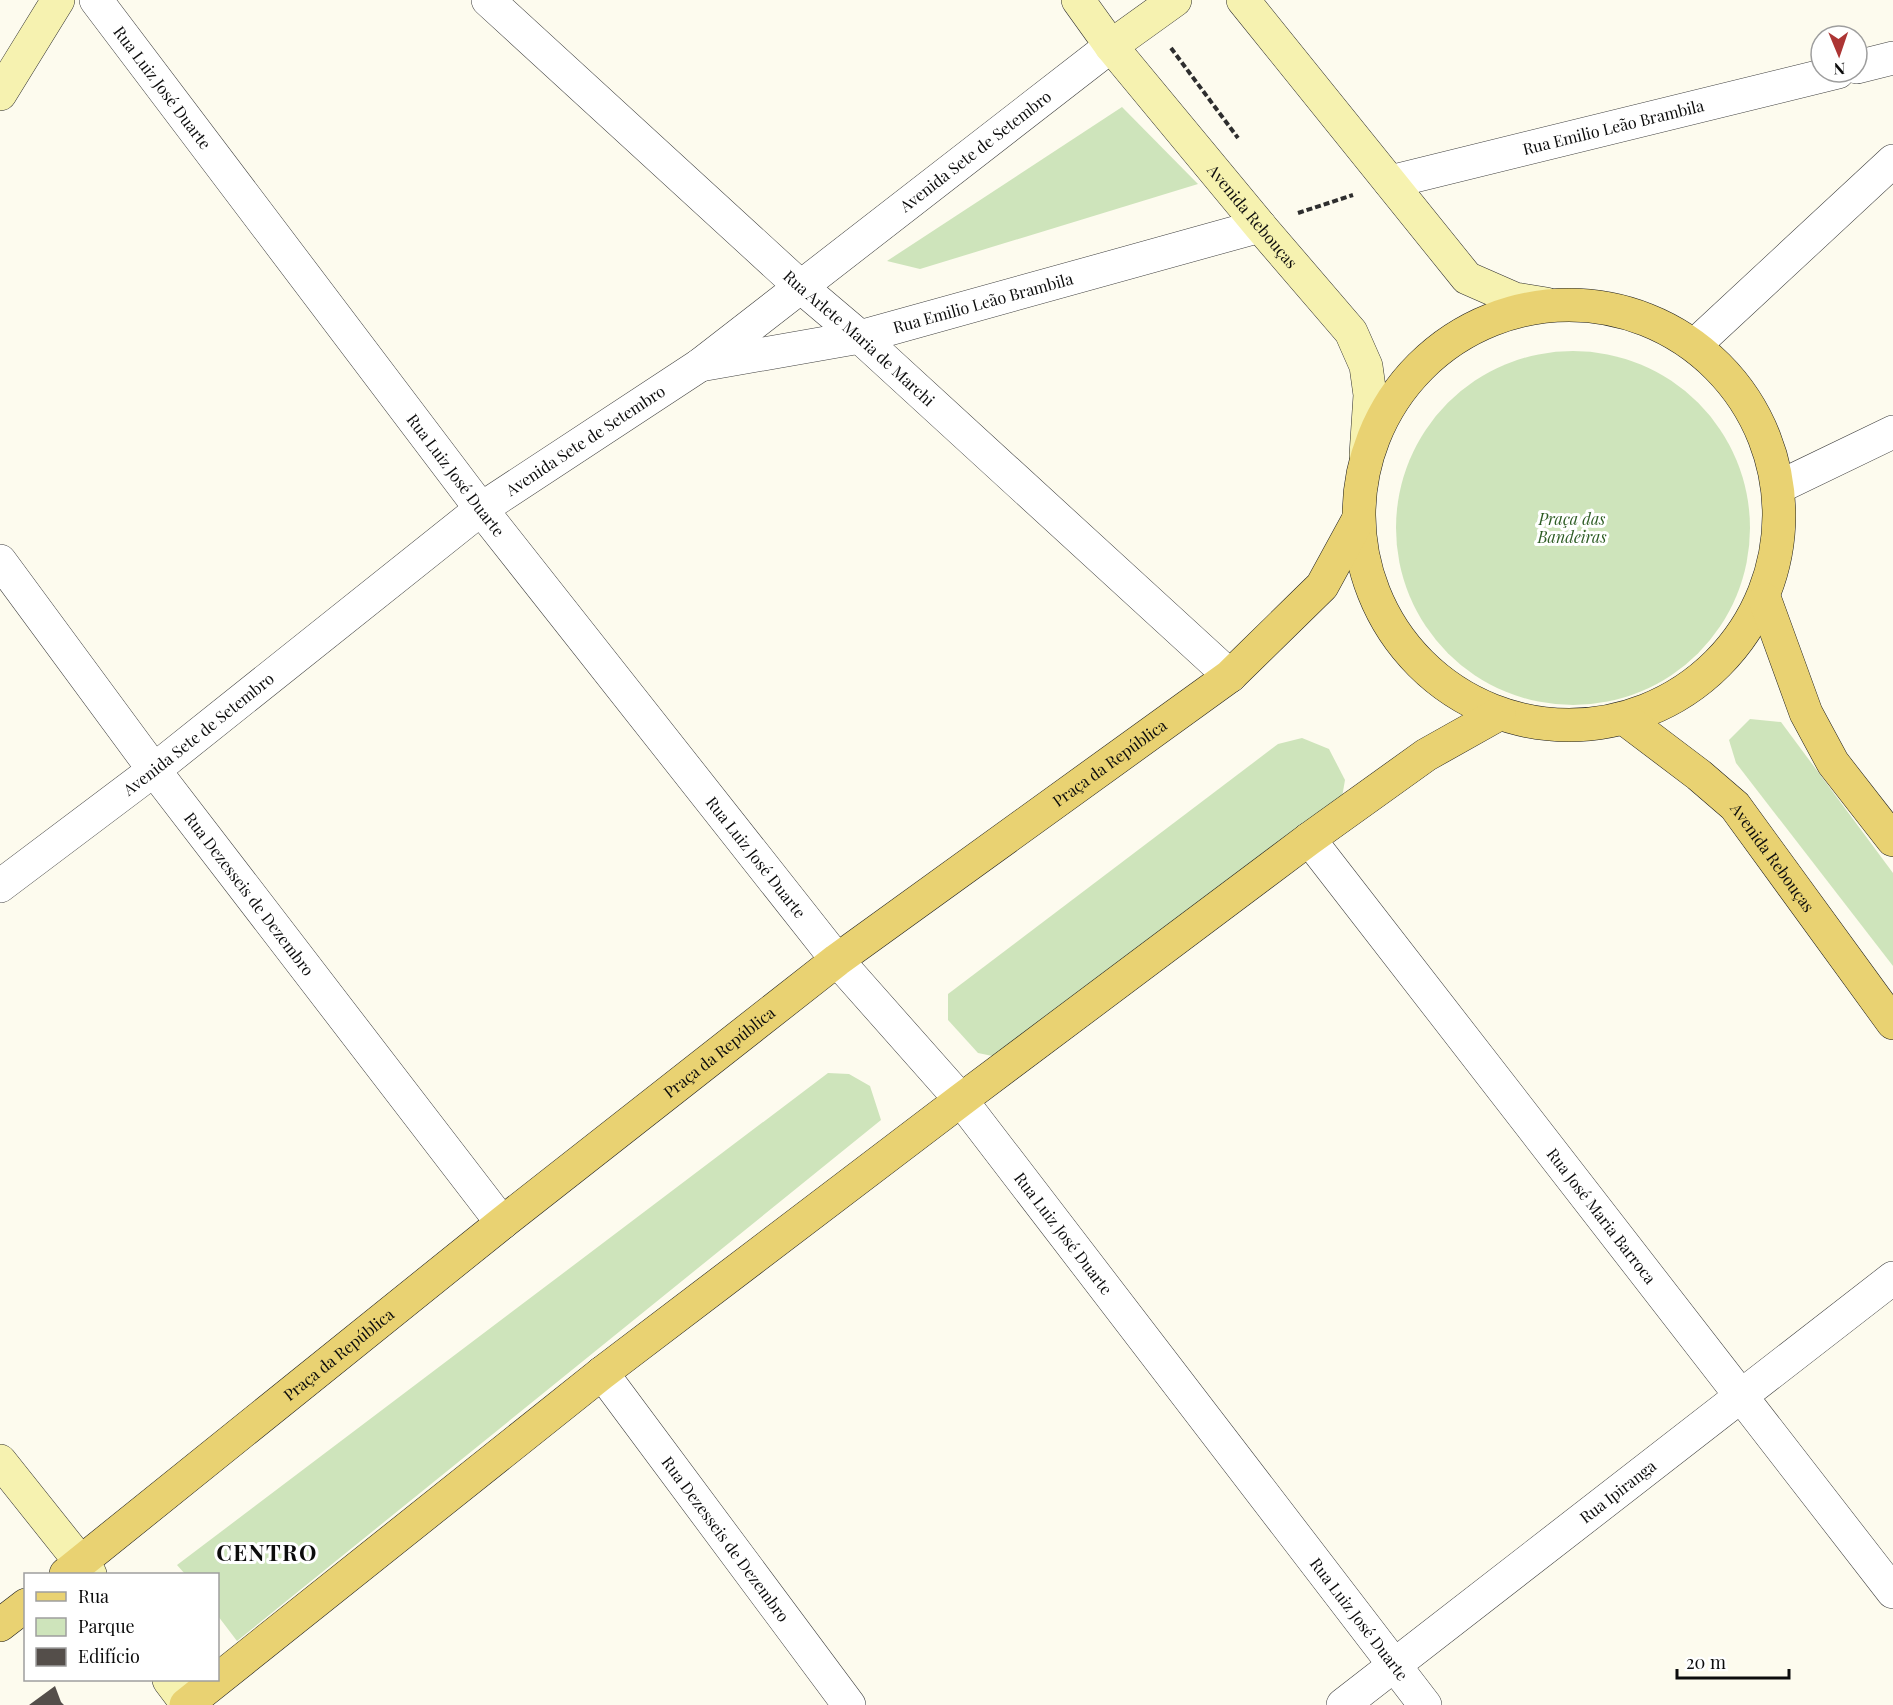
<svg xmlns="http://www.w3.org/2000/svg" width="1893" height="1705" font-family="'Playfair Display',serif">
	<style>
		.green { fill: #cee4bb }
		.building { fill: #544e4a }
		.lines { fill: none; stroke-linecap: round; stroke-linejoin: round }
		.minor-casing { stroke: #3f3f3f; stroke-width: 34 }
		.tertiary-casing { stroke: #3f3f3f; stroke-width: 34 }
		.secondary-casing { stroke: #2e2e2e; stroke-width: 34 }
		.primary-casing { stroke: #1d1d1d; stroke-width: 34 }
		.path { stroke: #2e2e2e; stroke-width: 4; stroke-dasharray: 6 3; stroke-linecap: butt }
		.minor { stroke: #fff; stroke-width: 33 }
		.tertiary { stroke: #fff; stroke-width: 33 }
		.secondary { stroke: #f6f2b0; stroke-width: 33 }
		.primary { stroke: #e9d272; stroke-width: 33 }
		.labels { text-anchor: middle; stroke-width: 6; stroke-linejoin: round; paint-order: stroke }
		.street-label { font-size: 16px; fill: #0c0c0c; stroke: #fff }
		.park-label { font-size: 16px; font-style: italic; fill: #2d5c24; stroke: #fff }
		.district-label { font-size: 22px; font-weight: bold; letter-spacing: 1.5px; fill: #0c0c0c; stroke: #fff }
	</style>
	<rect width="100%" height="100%" fill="#fdfbee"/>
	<g class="green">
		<path d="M1122 107 1198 184 920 269 887 261Z"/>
		<circle cx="1573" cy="528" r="177"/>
		<path d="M1750 719 1781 722 1893 873V966L1736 763 1729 740Z"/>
		<path d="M1302 738 1329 749 1345 780 1341 803 1002 1058 978 1053 948 1020V994L1278 744Z"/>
		<path d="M828 1073 849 1074 870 1086 881 1120 237 1641 218 1616V1574H185L177 1565Z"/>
	</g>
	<path class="building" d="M55 1686 61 1702 64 1705H29Z"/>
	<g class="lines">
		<g class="minor-casing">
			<g id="minor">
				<path id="s1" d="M96 0 481 509 837 960 961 1100 1425 1705"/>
				<path id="s2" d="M488 0 801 287 860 337 1230 676"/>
				<path d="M1857 67 1893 58"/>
				<path id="s3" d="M1390 182 1838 72"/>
				<path d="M1696 344 1893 161"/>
				<path id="s4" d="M700 365 860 337 1260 226"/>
				<path d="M1781 486 1893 432"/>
				<path id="s5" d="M0 561 154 770 502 1223"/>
				<path id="s6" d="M1309 839 1893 1592"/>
				<path id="s7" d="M602 1373 849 1705"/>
				<path id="s8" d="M1343 1705 1893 1278"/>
			</g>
		</g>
		<g class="tertiary-casing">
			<g id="tertiary">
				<path id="s9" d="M0 886 154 770 481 509 700 365 1111 46"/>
			</g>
		</g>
		<g class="secondary-casing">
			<g id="secondary">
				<path id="s10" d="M1078 0 1111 46 1260 226 1351 332 1366 366 1370 395 1366 455"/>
				<path d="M1243 0 1467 278 1515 299 1546 304"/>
				<path d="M1111 46 1175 0"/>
				<path d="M0 94 58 0"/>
				<path d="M0 1461 90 1574"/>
				<path d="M169 1680 187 1704"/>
			</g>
		</g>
		<g class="primary-casing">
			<g id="primary">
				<circle cx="1569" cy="515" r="210"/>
				<path d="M1765 600 1806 713 1833 763 1893 840"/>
				<path id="s11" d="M1625 719 1699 775 1735 806 1893 1023"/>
				<path id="s12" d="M66 1574 502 1223 837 960 1230 676 1322 586 1357 522"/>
				<path d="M0 1625 26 1605"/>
				<path d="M186 1705 602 1373 961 1100 1309 839 1426 755 1499 714"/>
			</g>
		</g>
		<g class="path">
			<path d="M1171 48 1238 138"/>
			<path d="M1298 213 1353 195"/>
		</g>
		<use href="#minor" class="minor"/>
		<use href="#tertiary" class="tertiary"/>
		<use href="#secondary" class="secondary"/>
		<use href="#primary" class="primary"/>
	</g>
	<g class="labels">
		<g class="street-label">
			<text dy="6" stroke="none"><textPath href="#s1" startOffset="110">Rua Luiz José Duarte</textPath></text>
			<text dy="6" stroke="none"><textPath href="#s3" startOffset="230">Rua Emilio Leão Brambila</textPath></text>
			<text dy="6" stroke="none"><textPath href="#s9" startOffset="1222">Avenida Sete de Setembro</textPath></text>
			<text dy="6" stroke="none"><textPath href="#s10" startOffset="278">Avenida Rebouças</textPath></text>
			<text dy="6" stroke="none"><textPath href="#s4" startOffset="290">Rua Emilio Leão Brambila</textPath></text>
			<text dy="6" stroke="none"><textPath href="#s2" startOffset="502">Rua Arlete Maria de Marchi</textPath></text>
			<text dy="6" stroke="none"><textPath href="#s9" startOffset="736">Avenida Sete de Setembro</textPath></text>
			<text dy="6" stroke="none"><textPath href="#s1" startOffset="596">Rua Luiz José Duarte</textPath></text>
			<text dy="6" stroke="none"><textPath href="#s9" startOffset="250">Avenida Sete de Setembro</textPath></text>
			<text dy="6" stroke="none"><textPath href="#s12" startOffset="1322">Praça da República</textPath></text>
			<text dy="6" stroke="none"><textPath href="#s1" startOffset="1082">Rua Luiz José Duarte</textPath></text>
			<text dy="6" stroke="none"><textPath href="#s11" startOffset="204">Avenida Rebouças</textPath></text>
			<text dy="6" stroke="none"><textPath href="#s5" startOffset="416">Rua Dezesseis de Dezembro</textPath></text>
			<text dy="6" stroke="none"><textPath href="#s12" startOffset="836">Praça da República</textPath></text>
			<text dy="6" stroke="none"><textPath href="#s6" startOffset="477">Rua José Maria Barroca</textPath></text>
			<text dy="6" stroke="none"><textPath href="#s1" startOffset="1568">Rua Luiz José Duarte</textPath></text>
			<text dy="6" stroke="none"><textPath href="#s12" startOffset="350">Praça da República</textPath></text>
			<text dy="6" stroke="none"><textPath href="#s8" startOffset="348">Rua Ipiranga</textPath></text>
			<text dy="6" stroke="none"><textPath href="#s7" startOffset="207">Rua Dezesseis de Dezembro</textPath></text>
			<text dy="6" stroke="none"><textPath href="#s1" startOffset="2054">Rua Luiz José Duarte</textPath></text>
		</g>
		<g class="park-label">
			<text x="1572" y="525">Praça das<tspan x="1572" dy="18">Bandeiras</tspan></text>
		</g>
		<g class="district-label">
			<text x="267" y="1561">CENTRO</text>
		</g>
	</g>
	<rect x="24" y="1573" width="195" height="108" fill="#ffffff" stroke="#9e9e9e" stroke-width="1.5"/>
	<rect x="36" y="1592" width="30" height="9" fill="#e9d272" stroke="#9e9e9e" stroke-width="1.5"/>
	<text x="78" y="1603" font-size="18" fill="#0c0c0c">Rua</text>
	<rect x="36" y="1618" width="30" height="18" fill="#cee4bb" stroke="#9e9e9e" stroke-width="1.5"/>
	<text x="78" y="1633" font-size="18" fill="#0c0c0c">Parque</text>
	<rect x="36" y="1648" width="30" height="18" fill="#544e4a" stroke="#9e9e9e" stroke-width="1.5"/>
	<text x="78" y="1663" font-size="18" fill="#0c0c0c">Edifício</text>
	<g transform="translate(1839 54) rotate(178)"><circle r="28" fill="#ffffff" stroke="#9e9e9e" stroke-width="1.5"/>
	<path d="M0-4.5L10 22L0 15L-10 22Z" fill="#ac3534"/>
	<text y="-9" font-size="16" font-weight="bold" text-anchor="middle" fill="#0c0c0c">N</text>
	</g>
	<path d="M1677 1669v9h112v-9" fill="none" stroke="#0c0c0c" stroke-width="3"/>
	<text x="1686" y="1669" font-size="18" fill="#0c0c0c" stroke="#ffffff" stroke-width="4.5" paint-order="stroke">20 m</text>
</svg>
